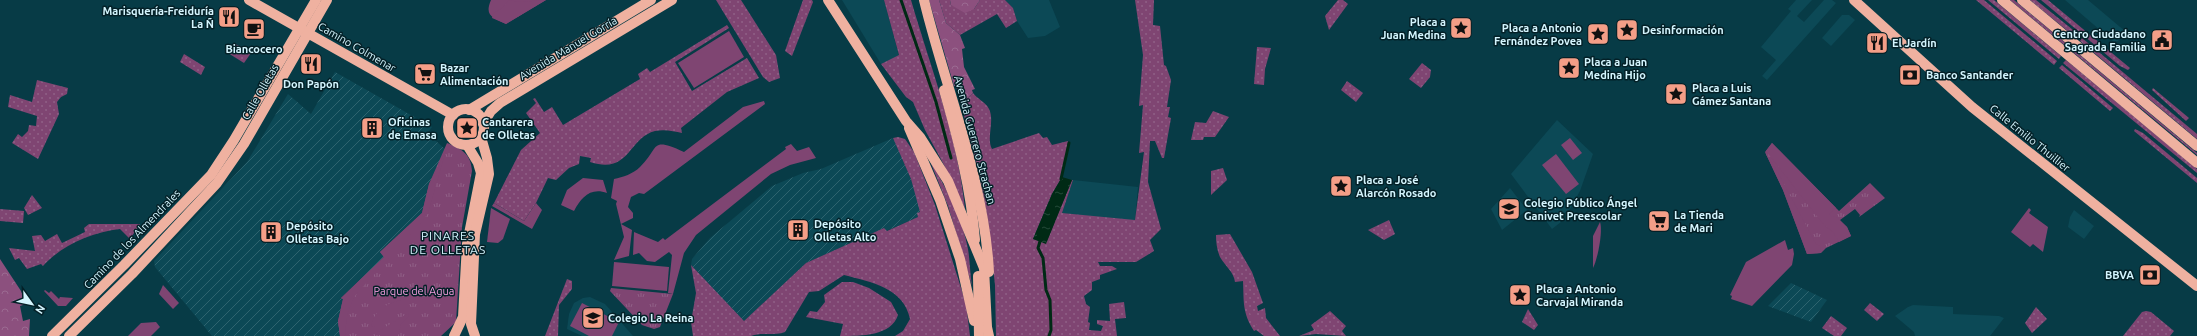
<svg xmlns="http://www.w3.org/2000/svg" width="2197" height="336" font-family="Ubuntu,sans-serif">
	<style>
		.built { fill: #0c4956 }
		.industrial { fill: url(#industrial-furrows) }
		.grass { fill: url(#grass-dots) }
		.forest { fill: url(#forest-crowns) }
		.park { fill: url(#park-tufts) }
		.garden { fill: #7f4572 }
		.water { fill: url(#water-ripples) }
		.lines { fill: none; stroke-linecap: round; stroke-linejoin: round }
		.stream { stroke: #002a15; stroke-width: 3 }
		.major { stroke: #efb1a0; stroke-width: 10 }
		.labels { text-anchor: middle; stroke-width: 3; stroke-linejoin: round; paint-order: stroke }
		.poi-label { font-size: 11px; font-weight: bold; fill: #d4f5fe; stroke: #042027; text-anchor: start }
		.street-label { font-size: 11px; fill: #d4f5fe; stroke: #042027 }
		.park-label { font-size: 11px; fill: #f39dde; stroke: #042027 }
		.neighbourhood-label { font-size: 12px; letter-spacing: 1px; fill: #d4f5fe; stroke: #042027 }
	</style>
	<defs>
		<pattern id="industrial-furrows" width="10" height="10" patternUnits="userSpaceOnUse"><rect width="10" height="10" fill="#0c4956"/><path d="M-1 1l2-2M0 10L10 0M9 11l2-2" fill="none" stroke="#2e646f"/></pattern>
		<pattern id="grass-dots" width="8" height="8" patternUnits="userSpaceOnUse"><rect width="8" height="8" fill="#7f4572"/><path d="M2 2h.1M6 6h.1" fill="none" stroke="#906087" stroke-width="1.8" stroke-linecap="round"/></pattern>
		<pattern id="forest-crowns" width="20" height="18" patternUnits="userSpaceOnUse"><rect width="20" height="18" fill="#8c507e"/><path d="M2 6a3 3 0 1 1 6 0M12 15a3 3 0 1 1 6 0" fill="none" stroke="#9b6a91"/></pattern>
		<pattern id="park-tufts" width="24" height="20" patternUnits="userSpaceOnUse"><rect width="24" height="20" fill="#7f4572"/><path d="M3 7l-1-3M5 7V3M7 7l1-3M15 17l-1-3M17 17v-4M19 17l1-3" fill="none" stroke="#906087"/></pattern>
		<pattern id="water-ripples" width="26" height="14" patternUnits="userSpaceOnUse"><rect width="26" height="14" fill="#002a15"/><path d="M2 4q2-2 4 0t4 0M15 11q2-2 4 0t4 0" fill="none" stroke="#244a38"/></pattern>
	</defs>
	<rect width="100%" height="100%" fill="#073b46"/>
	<g class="built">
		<path d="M842 0H884L899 56 881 64Z"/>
		<path d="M1005 0H1049L1060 27 1045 36 1028 38 1017 21 1013 8Z"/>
		<path d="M1796 0H1812L1797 16 1804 22 1824 0H1832L1836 3 1767 80 1762 76 1776 60 1761 47 1791 11 1788 9Z"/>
		<path d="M2065 0H2088L2126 32 2118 41 2114 42Z"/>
		<path d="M1842 15H1849L1855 20 1831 46 1822 38Z"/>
		<path d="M1557 120 1593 154 1580 191 1570 209 1558 218 1561 222 1552 229 1511 174Z"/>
		<path d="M1073 180 1138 187 1135 221 1062 213Z"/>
		<path d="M1510 188 1527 210 1502 230 1491 209Z"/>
		<path d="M2074 210 2094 226 2084 239 2068 227 2070 217Z"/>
		<path d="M590 297 605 304 633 336H582L567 329 569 314 574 303 583 298Z"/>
		<path d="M1913 305 1953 307V314L1999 316 2004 318 1990 336H1915L1914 332 1895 316 1908 307Z"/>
	</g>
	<g class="industrial">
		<path d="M335 72 432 127 427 133 446 150 429 184 422 213 381 251 385 257 341 298 343 299 338 321 340 336H212L155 267 154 261 247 162 288 94 311 114Z"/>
		<path d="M893 138 911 179 921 212 918 217 886 231 884 228 806 263 744 321 691 265 692 259 710 238 772 186 803 173 821 169Z"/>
		<path d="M1791 283 1827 300 1811 322 1768 306Z"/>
	</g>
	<g class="grass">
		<path d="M716 0H741L776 55 780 78 769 82 763 77Z"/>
		<path d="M803 0H812L813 2 792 56 785 51Z"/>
		<path d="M884 0H911C931 69 958 137 965 209L944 165 925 130 913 102 906 97 881 64 899 55Z"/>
		<path d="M939 0H950L951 5 974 9 980 0H1005L1013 8 1017 21 1006 28 997 14 960 35 946 23Z"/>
		<path d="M1135 0H1154L1153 25 1160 26 1164 65 1166 66 1171 80 1167 107H1170L1168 117 1171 118 1164 158H1162L1155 141H1150L1148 182 1161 229 1150 240 1154 251 1136 262H1098L1100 266H1112L1117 269 1100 275V279L1092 282V290L1084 296 1086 304 1090 307 1088 322 1090 323 1089 330 1101 331 1103 326 1097 324V320L1110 321 1109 304 1124 302 1126 318 1115 319 1117 336H996L995 285 988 222 980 177 961 104 973 93C977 99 986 102 989 109 995 121 986 138 992 149L1039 133 1043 138 1047 137 1052 145 1068 141 1062 177 1052 194 1033 239 1046 243 1072 180H1073L1062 213 1135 220 1144 152 1139 153 1143 105 1139 106 1143 55Z"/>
		<path d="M1338 0H1343L1348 4 1329 30 1325 16Z"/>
		<path d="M1976 0H1984L2057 61 2054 65Z"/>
		<path d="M1988 0H1994L2061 56 2059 59Z"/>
		<path d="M2010 0H2014L2197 153V155Z"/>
		<path d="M2030 0H2036L2078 34 2075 37Z"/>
		<path d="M2041 0H2048L2130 68 2128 70 2120 66Z"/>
		<path d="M727 25 729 28 675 62 692 91 747 58 759 78 727 92 681 128 682 133C674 131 664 129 655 131 628 138 630 175 590 162L591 158 580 156 579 164 569 168 556 180 548 178 536 203 524 221 494 203 521 150 540 133 526 113 536 103 533 99 535 98 544 112 552 107 563 125 640 79 638 74 647 68 650 72Z"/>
		<path d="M2082 38 2197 134V139L2080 41Z"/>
		<path d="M234 43 251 53 244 63 228 53Z"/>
		<path d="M1257 47 1271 48 1265 69 1264 85 1254 84Z"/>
		<path d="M184 54 205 67 201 75 180 62Z"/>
		<path d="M2066 60 2197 169V173L2063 63Z"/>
		<path d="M1422 63 1431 70 1430 77 1421 88 1409 79Z"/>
		<path d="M2062 65 2113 108 2110 111 2059 68Z"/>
		<path d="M37 80 68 88 67 94 61 97 57 102 59 114 38 159 12 143 18 134 22 137 28 131 29 125 36 126 37 116 8 107 10 95 32 102Z"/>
		<path d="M1347 81 1363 93 1356 102 1341 90Z"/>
		<path d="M2153 88 2189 118 2186 121 2152 90Z"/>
		<path d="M1213 111 1229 117 1215 137H1204L1203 140H1191L1195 122 1206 123Z"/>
		<circle cx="467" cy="128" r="9"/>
		<path d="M2135 129 2143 133 2197 178V183L2134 131Z"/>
		<path d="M898 137 905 139 914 152 935 205 966 304 970 336H895L903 331 910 319C904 288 871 282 844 275L819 291 809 292 785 332C775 336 761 332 751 336H693L691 322 696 293 691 265 744 321 806 263 884 228 887 231 918 217 917 213 920 212 911 179 893 138Z"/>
		<path d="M930 161C945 185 963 221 968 249 970 261 970 274 972 286L948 206Z"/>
		<path d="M1223 168 1227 180 1211 195V171Z"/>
		<path d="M32 195 42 208 28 215 24 208Z"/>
		<path d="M0 209 24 211 23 223 0 221Z"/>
		<path d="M1389 220 1395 234 1384 240 1368 230Z"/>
		<path d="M89 224H140L130 239 120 229C92 232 62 245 43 266L41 264 27 269 19 258 15 260 9 248 35 251 32 236 41 235 45 241 57 234 62 243 85 232 84 228Z"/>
		<path d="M1230 234 1252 272 1263 303 1257 306 1258 311 1265 308 1266 318 1280 336H1264L1256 330 1254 331C1242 312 1244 302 1243 281L1235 282C1234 272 1225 266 1220 257 1217 250 1216 243 1216 235Z"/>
		<path d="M567 279 572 281V289L559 305 558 336H545Z"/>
		<path d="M842 282H853L869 288 891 302 898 315C891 336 862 336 840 336L843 324 806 317 810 311 817 312 825 302 824 295Z"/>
		<path d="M1870 303 1884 314 1877 321 1864 310Z"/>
		<path d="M2036 307 2047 319 2032 333 2025 323Z"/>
		<path d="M1528 309 1538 325 1534 330 1522 322Z"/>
		<path d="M1330 311 1346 326 1342 331 1346 336 1316 334 1299 336 1314 330 1311 325Z"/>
		<path d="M2146 311 2151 312 2174 331 2170 336H2123L2142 312Z"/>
		<path d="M1831 316 1847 328 1841 336H1834L1822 328Z"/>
	</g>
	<g class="forest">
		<path d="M929 0H939L946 23 960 35 965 48 962 49 964 67 975 89 972 90 973 93 961 104 956 86H954Z"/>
		<path d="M950 0H980L974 9 965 13 951 5Z"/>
		<path d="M0 259 21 291 26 304 20 306 23 321 30 319 29 336H0Z"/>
	</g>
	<g class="park">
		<path d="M491 0H546L506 24C493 18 484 16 491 0Z"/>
		<path d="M447 143C462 149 471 154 472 171L462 227 456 322 441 336H340L338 321 343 299 341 298 384 257 380 252 422 213 429 184Z"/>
		<path d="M1772 143 1839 211 1870 183 1885 198 1859 217 1860 215 1855 209 1840 220 1847 227 1851 236 1826 248 1821 253 1807 254 1783 190 1765 152Z"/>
		<path d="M611 288 673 294 660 327 654 329 642 325 610 291Z"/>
		<path d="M1249 311C1261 314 1269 329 1279 336 1261 336 1257 327 1249 311Z"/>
	</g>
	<g class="garden">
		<path d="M509 0 519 2 546 0 506 24 492 18 493 14 503 7Z"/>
		<path d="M729 31 744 57 694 88 678 63Z"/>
		<path d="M764 101 765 104 644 194 639 193 631 197 628 207 633 213V218L621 224 632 230 629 256 614 260 624 237 616 204 617 201 611 198 614 179C623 177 633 174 640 167 660 148 649 136 684 152L743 107Z"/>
		<path d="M1570 138 1582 153 1573 160 1561 145Z"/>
		<path d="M1772 143 1836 208 1829 214 1832 217 1835 216 1847 227 1851 236 1839 242 1833 232 1824 225 1766 151Z"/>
		<path d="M791 144 797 151 809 147 816 158 790 165 771 174 696 235 684 253 673 294 668 293 672 255 669 252 655 262 647 261 639 253 633 255 634 232 658 242 663 238 665 240 786 149 785 147Z"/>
		<path d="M446 150 428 213 421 223 357 293C348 307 345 320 346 336H340L338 321 343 299 341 298 384 257 380 252 422 213 429 184Z"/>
		<path d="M1765 152 1776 169 1816 244 1820 246 1821 253 1807 254 1783 190Z"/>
		<path d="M1556 154 1579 184 1566 194 1542 165Z"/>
		<path d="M583 178 603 180 607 193C590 187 581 198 574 211L561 205 567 190Z"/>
		<path d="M494 203 524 221 536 203 542 210 532 229 492 206Z"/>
		<path d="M491 208 510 219 503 239 498 243 487 242Z"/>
		<path d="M2029 208 2031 210 2029 213 2048 227 2043 252 2033 244 2030 247 2011 232Z"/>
		<path d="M1600 222C1603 231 1598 258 1593 268V236Z"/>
		<path d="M1785 240 1788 250 1793 248 1794 254 1792 265 1752 306 1731 299 1732 296 1730 295 1746 262Z"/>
		<path d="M614 262 669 267 667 291 612 286Z"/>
		<path d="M163 285 179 303 173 309 159 294Z"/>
		<path d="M45 290 49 293 51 291 59 299 60 297 73 298 66 306H58L44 291Z"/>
		<path d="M401 300H410L411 303 375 327 371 326C374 311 387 303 401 300Z"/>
		<path d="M582 303 619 322 612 336H589L570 326Z"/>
		<path d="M408 313 409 316 401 324 398 336 376 335V333Z"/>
		<path d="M156 322 160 327 151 336H128L141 323Z"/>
	</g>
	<path class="water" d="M1062 177 1072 180 1046 244 1033 239 1052 194Z"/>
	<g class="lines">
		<g class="stream">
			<path d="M901 0 936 102 951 158"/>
			<path d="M1061 179 1069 143"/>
			<path d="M1041 238 1038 248 1043 258 1046 290 1050 300 1051 330 1049 336"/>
		</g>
		<g class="major">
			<path d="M249 0 453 115"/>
			<path d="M828 0 906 121 920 137 948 181 984 268 987 327 989 336"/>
			<path d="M924 0C946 91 984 178 989 272"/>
			<path d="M1854 0 1972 107 2197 286"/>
			<path d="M2002 0 2197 163"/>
			<path d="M2022 0 2197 146"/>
			<path d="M944 90C958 139 971 189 975 240"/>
			<circle cx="466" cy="127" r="18"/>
			<path d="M469 110 651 0"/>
			<path d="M483 124 491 111 500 103 672 0"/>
			<path d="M909 128 940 200 960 259 974 321"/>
			<path d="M978 276 979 336"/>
			<path d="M52 336 124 265 211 175 234 140 316 0"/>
			<path d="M69 336 132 274 217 183 244 144 327 0"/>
			<path d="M454 336 463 317 467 244 481 173 478 163 467 145"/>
			<path d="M475 336 471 324 475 234 489 174 487 158 481 137"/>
		</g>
	</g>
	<defs>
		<g id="restaurant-square" transform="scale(1.15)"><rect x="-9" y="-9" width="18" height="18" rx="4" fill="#f49e87" stroke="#042027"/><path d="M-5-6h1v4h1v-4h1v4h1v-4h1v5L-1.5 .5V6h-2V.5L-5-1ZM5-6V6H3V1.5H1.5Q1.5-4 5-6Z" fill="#111"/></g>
		<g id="sight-square" transform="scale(1.15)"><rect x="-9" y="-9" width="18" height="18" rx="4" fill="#f49e87" stroke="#042027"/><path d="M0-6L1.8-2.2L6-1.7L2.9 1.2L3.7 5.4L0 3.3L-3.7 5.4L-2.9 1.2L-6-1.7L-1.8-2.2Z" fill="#111"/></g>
		<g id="cafe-square" transform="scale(1.15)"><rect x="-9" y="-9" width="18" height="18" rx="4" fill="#f49e87" stroke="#042027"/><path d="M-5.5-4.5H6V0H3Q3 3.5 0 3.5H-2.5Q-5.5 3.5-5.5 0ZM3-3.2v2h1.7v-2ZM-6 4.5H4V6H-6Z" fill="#111"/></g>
		<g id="civic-square" transform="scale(1.15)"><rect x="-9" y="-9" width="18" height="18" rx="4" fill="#f49e87" stroke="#042027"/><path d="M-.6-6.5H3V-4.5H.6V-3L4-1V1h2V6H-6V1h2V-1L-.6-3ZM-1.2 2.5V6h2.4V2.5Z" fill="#111"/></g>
		<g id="supermarket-square" transform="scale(1.15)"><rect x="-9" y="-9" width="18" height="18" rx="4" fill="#f49e87" stroke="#042027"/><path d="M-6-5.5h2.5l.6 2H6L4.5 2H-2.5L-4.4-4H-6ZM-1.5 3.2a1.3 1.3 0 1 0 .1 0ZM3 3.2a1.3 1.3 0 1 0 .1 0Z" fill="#111"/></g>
		<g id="bank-square" transform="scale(1.15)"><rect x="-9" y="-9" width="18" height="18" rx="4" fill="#f49e87" stroke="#042027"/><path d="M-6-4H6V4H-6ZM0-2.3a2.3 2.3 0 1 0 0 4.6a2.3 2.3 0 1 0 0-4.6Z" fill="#111"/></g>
		<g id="building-square" transform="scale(1.15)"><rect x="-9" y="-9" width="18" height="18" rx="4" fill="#f49e87" stroke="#042027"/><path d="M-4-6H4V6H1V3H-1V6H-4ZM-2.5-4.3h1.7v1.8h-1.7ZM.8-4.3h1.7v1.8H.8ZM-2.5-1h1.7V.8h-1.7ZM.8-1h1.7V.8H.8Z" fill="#111"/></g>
		<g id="school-square" transform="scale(1.15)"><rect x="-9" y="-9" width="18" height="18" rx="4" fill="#f49e87" stroke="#042027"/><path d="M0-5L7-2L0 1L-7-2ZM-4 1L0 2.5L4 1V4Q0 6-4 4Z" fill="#111"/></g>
	</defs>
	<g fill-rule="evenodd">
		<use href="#restaurant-square" x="229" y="17"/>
		<use href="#sight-square" x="1461" y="28"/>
		<use href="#cafe-square" x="254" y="29"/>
		<use href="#sight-square" x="1627" y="30"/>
		<use href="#sight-square" x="1598" y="34"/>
		<use href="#civic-square" x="2162" y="40"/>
		<use href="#restaurant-square" x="1877" y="43"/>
		<use href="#restaurant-square" x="311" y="64"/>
		<use href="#sight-square" x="1569" y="68"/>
		<use href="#supermarket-square" x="425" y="74"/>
		<use href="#bank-square" x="1910" y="75"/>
		<use href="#sight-square" x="1676" y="94"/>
		<use href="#building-square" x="372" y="128"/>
		<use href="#sight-square" x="467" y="128"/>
		<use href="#sight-square" x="1341" y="186"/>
		<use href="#school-square" x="1509" y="209"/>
		<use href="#supermarket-square" x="1659" y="221"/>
		<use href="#building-square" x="798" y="230"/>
		<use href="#building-square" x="271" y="232"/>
		<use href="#bank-square" x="2150" y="275"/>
		<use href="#sight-square" x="1520" y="295"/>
		<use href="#school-square" x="593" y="318"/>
	</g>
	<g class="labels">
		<g class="poi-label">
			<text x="214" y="15" text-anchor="end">Marisquería-Freiduría<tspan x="214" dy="13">La Ñ</tspan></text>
			<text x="1446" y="26" text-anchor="end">Placa a<tspan x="1446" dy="13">Juan Medina</tspan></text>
			<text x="1582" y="32" text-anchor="end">Placa a Antonio<tspan x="1582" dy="13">Fernández Povea</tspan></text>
			<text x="1642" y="34">Desinformación</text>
			<text x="2146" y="38" text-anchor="end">Centro Ciudadano<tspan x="2146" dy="13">Sagrada Familia</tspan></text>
			<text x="1892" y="47">El Jardín</text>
			<text x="254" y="53" text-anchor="middle">Biancocero</text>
			<text x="1584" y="66">Placa a Juan<tspan x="1584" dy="13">Medina Hijo</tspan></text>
			<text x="440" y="72">Bazar<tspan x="440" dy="13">Alimentación</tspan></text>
			<text x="1926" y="79">Banco Santander</text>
			<text x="311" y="88" text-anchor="middle">Don Papón</text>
			<text x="1692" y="92">Placa a Luis<tspan x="1692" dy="13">Gámez Santana</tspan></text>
			<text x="388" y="126">Oficinas<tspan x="388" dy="13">de Emasa</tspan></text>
			<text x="482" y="126">Cantarera<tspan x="482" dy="13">de Olletas</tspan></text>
			<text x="1356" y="184">Placa a José<tspan x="1356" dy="13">Alarcón Rosado</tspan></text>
			<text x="1524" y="207">Colegio Público Ángel<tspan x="1524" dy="13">Ganivet Preescolar</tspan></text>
			<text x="1674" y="219">La Tienda<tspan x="1674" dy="13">de Mari</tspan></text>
			<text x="814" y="228">Depósito<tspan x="814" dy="13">Olletas Alto</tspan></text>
			<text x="286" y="230">Depósito<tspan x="286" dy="13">Olletas Bajo</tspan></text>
			<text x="2134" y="279" text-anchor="end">BBVA</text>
			<text x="1536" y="293">Placa a Antonio<tspan x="1536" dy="13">Carvajal Miranda</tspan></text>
			<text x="608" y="322">Colegio La Reina</text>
		</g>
		<g class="street-label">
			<text transform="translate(357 47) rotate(30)" y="4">Camino Colmenar</text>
			<text transform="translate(568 48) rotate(-31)" y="4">Avenida Manuel Gorría</text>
			<text transform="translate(260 92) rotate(-60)" y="4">Calle Olletas</text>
			<text transform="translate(2030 138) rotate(39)" y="4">Calle Emilio Thuillier</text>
			<text transform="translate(975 140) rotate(75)" y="4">Avenida Guerrero Strachan</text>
			<text transform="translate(132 239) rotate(-46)" y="4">Camino de los Almendrales</text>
		</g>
		<g class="park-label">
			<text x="414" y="295">Parque del Agua</text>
		</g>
		<g class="neighbourhood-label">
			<text x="448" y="240">PINARES<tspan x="448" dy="14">DE OLLETAS</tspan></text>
		</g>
	</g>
	<g transform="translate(32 304) rotate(123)" stroke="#042027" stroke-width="3" paint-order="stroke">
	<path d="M0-3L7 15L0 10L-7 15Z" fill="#d4f5fe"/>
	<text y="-6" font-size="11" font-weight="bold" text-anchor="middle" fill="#d4f5fe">N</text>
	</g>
</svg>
